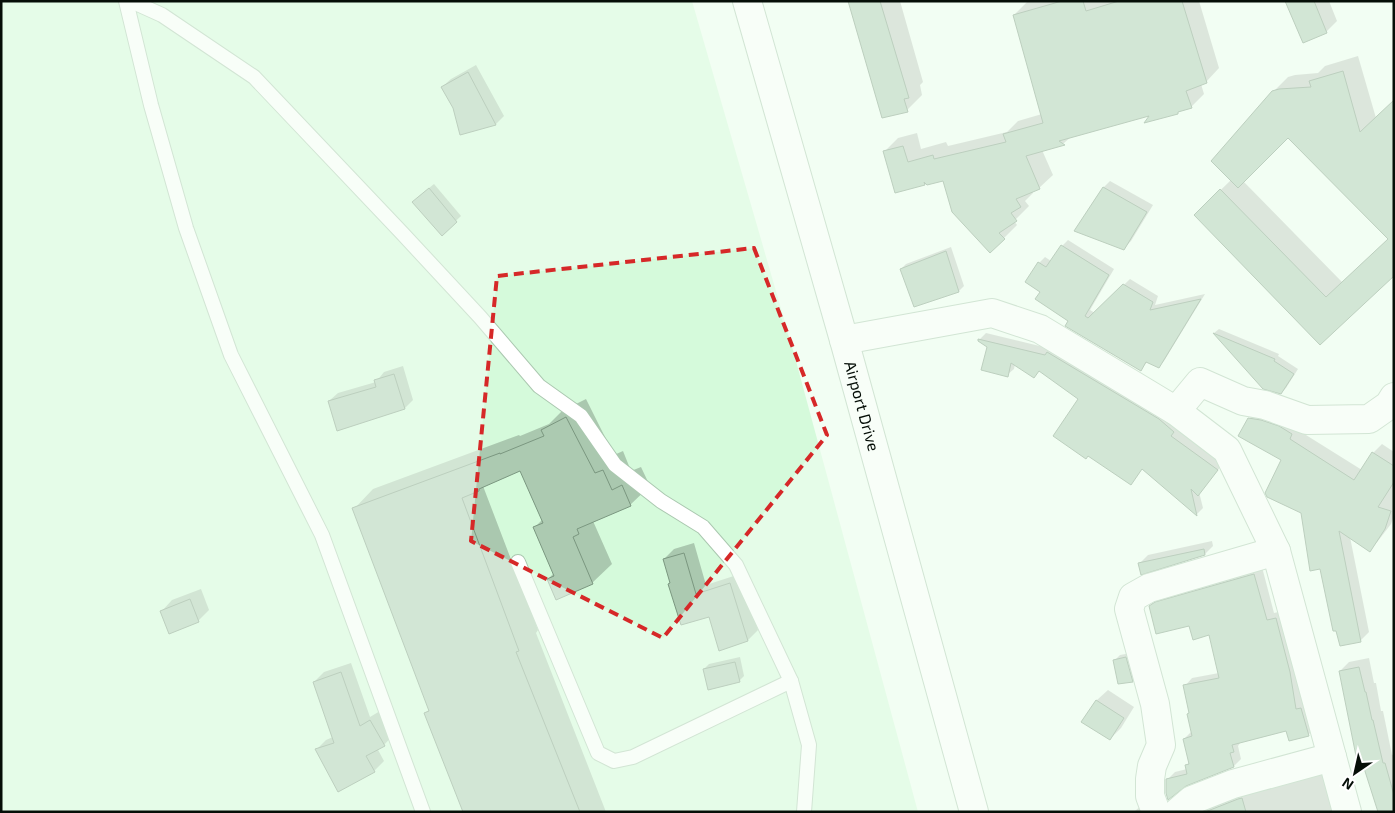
<svg xmlns="http://www.w3.org/2000/svg" width="1395" height="813" font-family="'Exo 2',sans-serif">
	<style>
		.built { fill: #d5fadb }
		.shadow { fill: #0003 }
		.building { fill: #accab1; stroke: #7b9780 }
		.lines { fill: none; stroke-linecap: round; stroke-linejoin: round }
		.service-casing { stroke: #abc8b0; stroke-width: 16 }
		.minor-casing { stroke: #abc8b0; stroke-width: 30 }
		.primary-casing { stroke: #abc8b0; stroke-width: 30 }
		.service { stroke: #fff; stroke-width: 14 }
		.minor { stroke: #fff; stroke-width: 28 }
		.primary { stroke: #fff; stroke-width: 28 }
		.marked { fill: none; stroke: #d62828; stroke-width: 4; stroke-dasharray: 10 6; stroke-linejoin: round }
		.labels { text-anchor: middle; stroke-width: 4.5; stroke-linejoin: round; paint-order: stroke }
		.street-label { font-size: 16px; fill: #050e07; stroke: #fff }
	</style>
	<rect width="100%" height="100%" fill="#f2fef3"/>
	<path class="built" d="M1 1H692L793 350 918 812H1Z"/>
	<g class="shadow">
		<path d="M849 1H900L923 82 920 85 922 95 907 110Z"/>
		<path d="M1199 1 1219 68 1206 82 1201 84 1204 94 1191 107 1180 110 1178 112 1151 113 1072 136 1064 143 1042 150 1053 175 1039 188 1032 191 1033 193 1025 201 1029 206 1014 221 1017 225 1004 238 944 179 926 182 924 184 885 151 898 138 917 133 921 149 946 142 948 146 1007 132 1018 121 1042 114 1014 15 1027 2Z"/>
		<path d="M1287 1H1329L1337 21 1326 32Z"/>
		<path d="M1358 56 1376 118 1390 238 1288 136 1243 181 1342 282 1320 343 1195 215 1231 180 1273 92 1288 77 1295 75 1318 73 1325 66Z"/>
		<path d="M476 65 504 116 496 124 461 134 454 108 442 87 451 79Z"/>
		<path d="M1110 181 1153 205 1131 241 1124 248 1076 230 1104 187Z"/>
		<path d="M434 184 461 216 442 234 418 197Z"/>
		<path d="M1068 240 1114 269 1090 310 1095 313 1130 279 1158 296 1155 305 1205 294 1164 361 1158 367 1148 361 1140 370 1070 321 1041 292 1039 263 1045 257 1051 261 1062 246Z"/>
		<path d="M951 247 964 286 959 291 915 305 901 269 906 264Z"/>
		<path d="M1219 329 1279 354 1278 356 1298 369 1286 388 1281 393 1263 388 1214 333Z"/>
		<path d="M986 333 1052 349 1180 425 1177 429 1224 463 1199 492 1203 508 1197 514 1143 468 1130 484 1080 398 1040 370 1033 377 1015 364 1014 369 1007 375 988 346 979 340Z"/>
		<path d="M403 366 413 400 405 408 338 430 329 401 338 393 376 382 384 372Z"/>
		<path d="M586 399 614 455 623 451 631 471 641 467 650 486 630 505 593 521 612 564 592 583 548 579 554 573 535 527 543 519 521 469 483 486 538 630 536 633 606 812H464L425 713 430 709 354 509 373 489 519 435 520 436 549 424 562 411Z"/>
		<path d="M1258 410 1298 430 1362 470 1373 453 1382 444 1394 452V516L1391 524 1378 541 1370 550 1350 537 1369 632 1360 641 1321 568 1283 460 1249 419Z"/>
		<path d="M1212 541 1213 546 1205 554 1139 564 1148 555Z"/>
		<path d="M694 543 706 585 740 574 758 630 748 640 709 615 671 582 664 559 674 549Z"/>
		<path d="M1262 567 1274 613 1283 611 1297 664 1303 703 1308 701 1315 728 1308 735 1287 730 1240 742V743L1238 746 1241 759 1234 766 1167 780 1175 772 1187 769 1186 766 1190 762 1184 739 1192 731 1190 712 1185 686 1192 678 1219 673 1210 634 1150 606 1158 599Z"/>
		<path d="M201 589 209 610 198 621 162 611 172 600Z"/>
		<path d="M1131 653 1137 676 1132 681 1115 660 1120 655Z"/>
		<path d="M740 657 744 676 739 681 704 669 709 664Z"/>
		<path d="M1369 658 1374 683H1376L1381 711H1383L1392 755 1394 754V812L1340 671 1349 662Z"/>
		<path d="M351 663 370 717 380 711 394 734 384 745 377 748 384 761 374 771 316 750 326 740 333 737 314 682 324 672Z"/>
		<path d="M1108 690 1134 707 1121 728 1110 739 1083 721 1097 700Z"/>
		<path d="M1328 770 1333 812H1203L1208 807 1246 793Z"/>
		<path d="M1142 805 1149 812H1136L1135 811Z"/>
	</g>
	<g class="building">
		<path d="M848 1H880L909 98 904 99 908 112 882 118Z"/>
		<path d="M1062 1H1083L1086 11 1119 1H1182L1207 83 1186 91 1192 108 1178 112V114L1144 123 1149 116 1059 141 1065 145 1026 156 1040 189 1016 199 1021 207 1011 213 1017 221 999 233 1005 239 990 253 952 212 943 181 927 185 924 182 925 185 895 193 883 151 903 146 908 162 933 155 934 159 1006 142 1003 134 1043 123 1013 15Z"/>
		<path d="M1285 1H1314L1327 33 1303 43Z"/>
		<path d="M1343 71 1360 132 1394 100V276L1320 345 1194 215 1220 189 1326 297 1388 239 1288 138 1238 188 1211 161 1272 91 1279 89 1311 87 1309 81Z"/>
		<path d="M468 72 496 125 460 135 453 108 441 87Z"/>
		<path d="M1103 187 1147 212 1124 250 1074 231Z"/>
		<path d="M429 188 457 222 442 236 412 202Z"/>
		<path d="M1061 245 1109 275 1085 316 1088 318 1123 284 1153 302 1150 310 1201 299 1159 368 1146 362 1141 371 1065 326 1068 321 1035 299 1040 292 1025 282 1038 262 1046 267Z"/>
		<path d="M946 251 959 292 914 307 900 269Z"/>
		<path d="M1213 333 1275 359 1274 361 1294 374 1281 394 1263 389Z"/>
		<path d="M978 339 1045 355 1047 352 1159 419 1174 432 1171 436 1218 470 1198 496 1191 489 1197 516 1142 469 1131 485 1088 456 1086 459 1053 436 1078 399 1039 371 1034 378 1011 363 1008 377 981 370 987 347 978 341Z"/>
		<path d="M394 374 405 409 337 431 328 401 376 387 374 380Z"/>
		<path d="M566 417 595 473 603 470 612 490 622 485 631 506 577 529 579 534 573 537 593 584 556 600 547 579 554 576 533 527 543 523 520 471 479 489V491L462 498 519 651 516 652 580 812H463L424 713 429 711 352 508 500 453V454L544 436 541 430Z"/>
		<path d="M1248 418 1261 420 1279 426 1292 434 1290 439 1354 480 1372 452 1394 466V482L1378 507 1391 511 1385 529 1370 552 1339 531 1361 642 1340 646 1336 631H1333L1320 569 1310 571 1301 513 1267 497 1265 493 1281 460 1238 436Z"/>
		<path d="M1204 549 1205 555 1141 575 1138 563Z"/>
		<path d="M684 553 696 594 730 583 748 641 719 651 709 617 681 625 668 584 670 583 663 559Z"/>
		<path d="M1254 574 1267 620 1276 618 1290 672 1296 709 1301 708 1309 736 1289 741 1286 731 1232 745 1234 752 1230 753 1234 767 1186 786 1168 800 1166 793V779L1187 774 1185 765 1189 764 1183 739 1192 736 1187 714 1189 713 1183 685 1219 678 1209 635 1193 640 1189 626 1156 634 1149 606 1155 602Z"/>
		<path d="M190 599 199 622 169 634 160 611Z"/>
		<path d="M1126 657 1133 682 1118 684 1113 660Z"/>
		<path d="M735 662 740 682 708 690 703 669Z"/>
		<path d="M1359 667 1365 692H1366L1372 720H1373L1383 763H1385L1394 795V812H1378L1363 765 1358 766 1339 671Z"/>
		<path d="M341 672 360 726 370 720 385 746 366 756 375 772 338 792 315 749 334 743 313 682Z"/>
		<path d="M1096 700 1124 718 1110 740 1081 722Z"/>
		<path d="M1242 798 1246 812H1205L1238 799Z"/>
	</g>
	<g class="lines">
		<g class="service-casing">
			<g id="service">
				<path d="M126 1 151 105 186 228 231 355 322 535 423 812"/>
				<path d="M131 1 162 15 254 77 402 233 480 317 539 386 581 416 615 465 661 501 703 527 736 565 791 681 809 745 804 812"/>
				<path d="M518 562 598 753 614 761 633 757 791 681"/>
			</g>
		</g>
		<g class="minor-casing">
			<g id="minor">
				<path d="M844 340 992 313 1040 329 1176 411 1227 450 1276 551 1347 812"/>
				<path d="M1176 411 1200 382 1243 401 1265 405 1307 420 1369 419 1389 405 1394 397"/>
				<path d="M1156 812 1150 796V779L1152 766 1161 745 1155 704 1129 609 1133 597 1149 588 1276 551"/>
				<path d="M1178 812 1192 800 1233 784 1332 757"/>
			</g>
		</g>
		<g class="primary-casing">
			<g id="primary">
				<path id="s1" d="M747 1 844 340 974 812"/>
			</g>
		</g>
		<use href="#service" class="service"/>
		<use href="#minor" class="minor"/>
		<use href="#primary" class="primary"/>
	</g>
	<path d="M0 0H1395V813H0ZM754 248 827 435 663 638 471 541 497 276Z" fill="#f2fef3" fill-opacity=".55" fill-rule="evenodd"/>
	<path class="marked" d="M754 248 827 435 663 638 471 541 497 276Z"/>
	<g class="labels">
		<g class="street-label">
			<text dy="6" stroke="none"><textPath href="#s1" startOffset="421">Airport Drive</textPath></text>
		</g>
	</g>
	<rect width="1395" height="813" fill="none" stroke="#050e07" stroke-width="5"/>
	<g transform="translate(1355 773) rotate(214)" stroke="#ffffff" stroke-width="4" paint-order="stroke">
	<path d="M0-4L9 19L0 12L-9 19Z" fill="#050e07"/>
	<text y="-8" font-size="14" font-weight="bold" text-anchor="middle" fill="#050e07">N</text>
	</g>
</svg>
